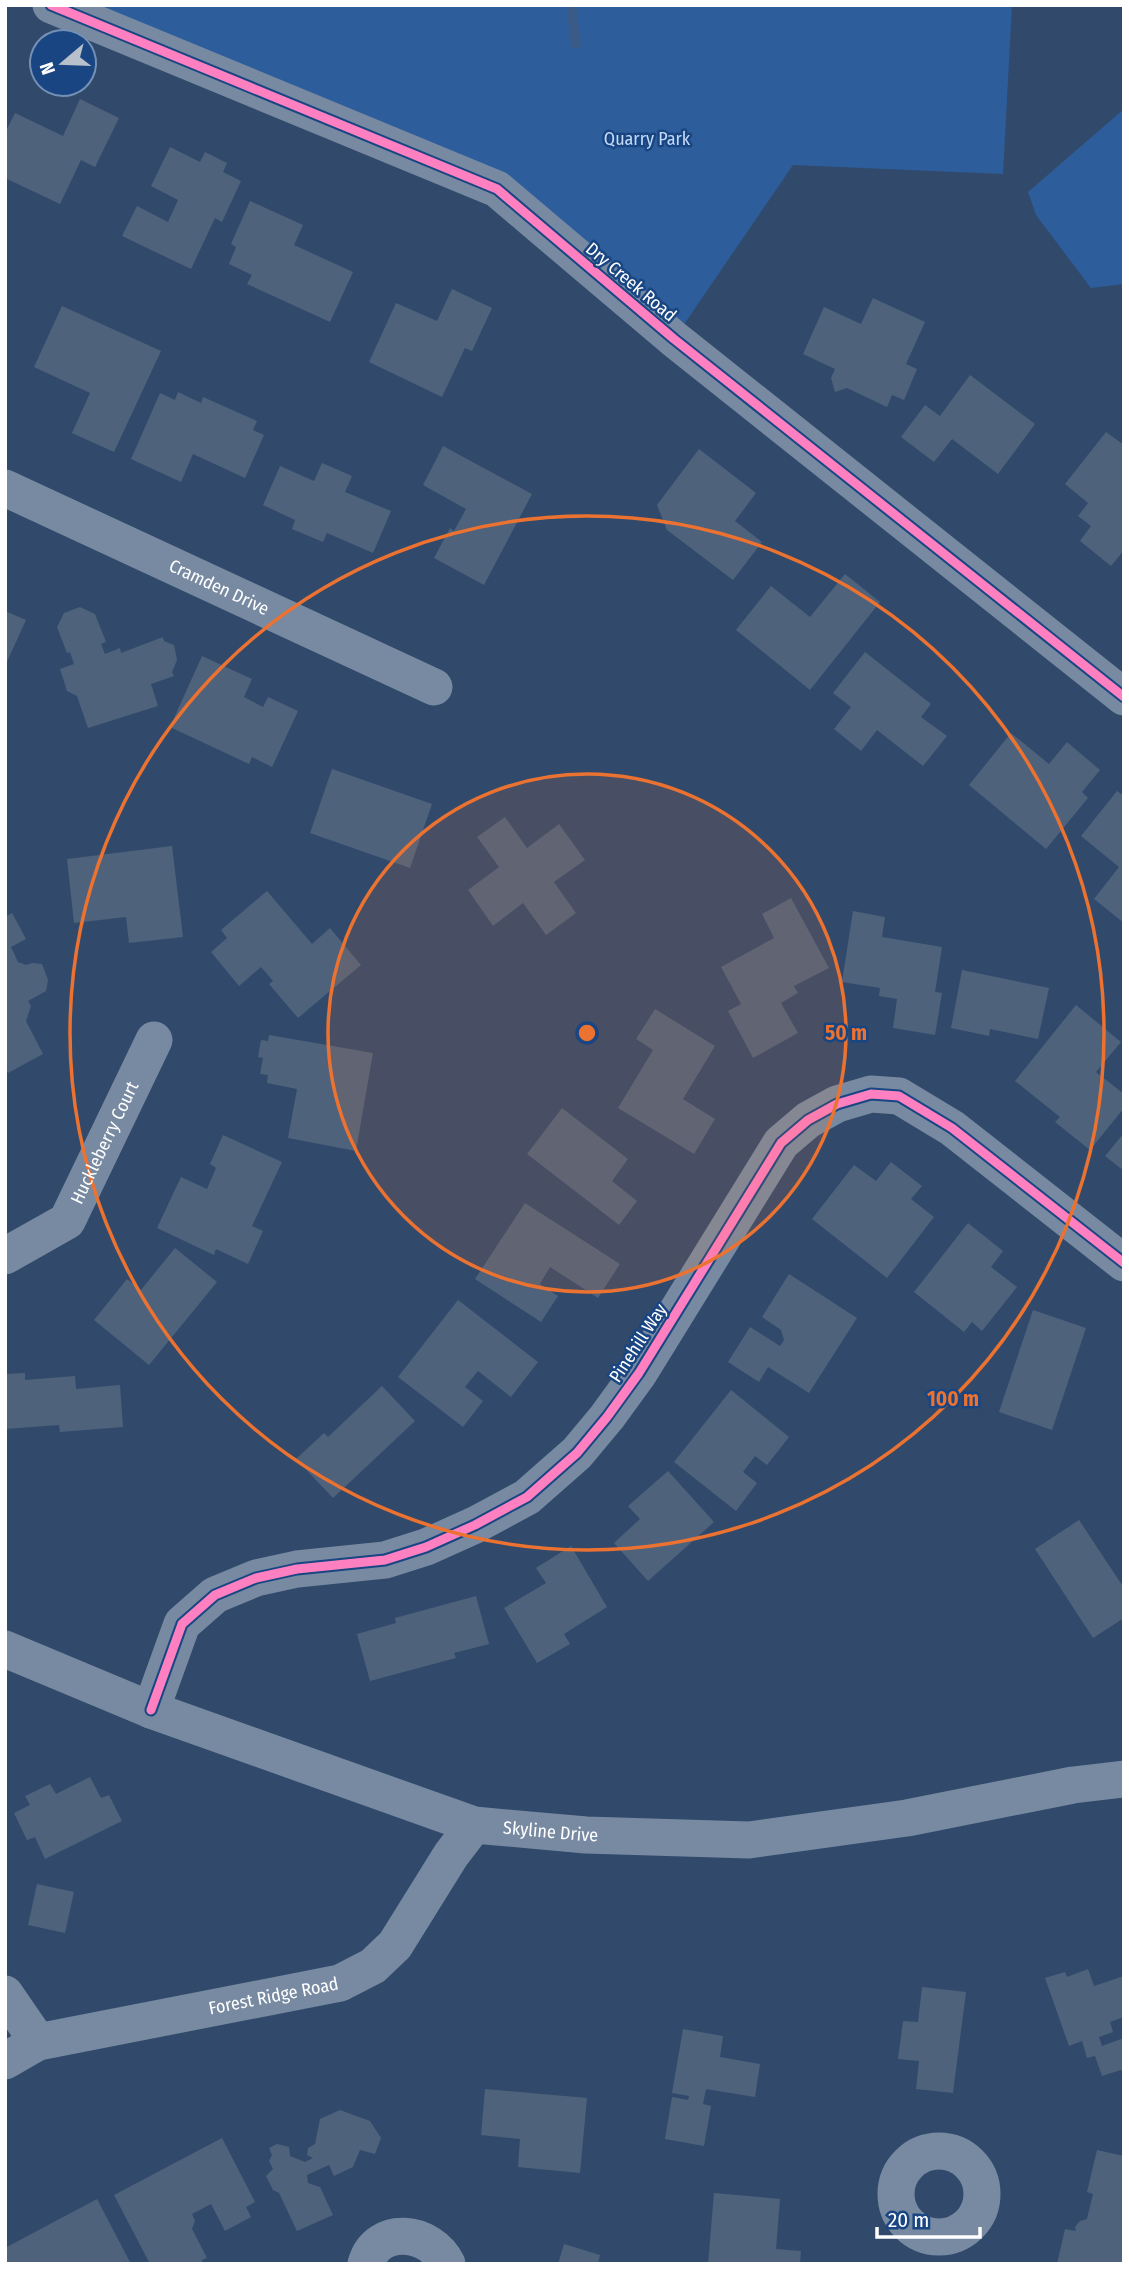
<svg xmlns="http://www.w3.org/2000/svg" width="1129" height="2269" font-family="'Fira Sans Condensed',sans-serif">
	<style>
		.green { fill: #2d5d9b }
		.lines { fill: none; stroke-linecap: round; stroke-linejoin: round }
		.stream { stroke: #3a5b87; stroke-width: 10 }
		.building { fill: #4e627c }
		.minor { stroke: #778aa1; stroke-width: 37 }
		.cycleway-casing { stroke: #194683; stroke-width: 13 }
		.cycleway { stroke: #ff80c0; stroke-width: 9 }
		.ring { fill: none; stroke: #eb7230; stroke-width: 3.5 }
		.labels { text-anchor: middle; stroke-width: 5; stroke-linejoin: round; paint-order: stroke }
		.park-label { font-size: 18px; fill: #c3dbf8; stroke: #194683 }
		.street-label { font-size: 18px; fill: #fff; stroke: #194683 }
		.centre { fill: #eb7230; stroke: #194683; stroke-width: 3.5 }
		.ring-label { font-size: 21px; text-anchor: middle; font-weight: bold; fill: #eb7230; stroke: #194683; stroke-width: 5; stroke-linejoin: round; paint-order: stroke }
	</style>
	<rect width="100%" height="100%" fill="#314a6b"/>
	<g class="green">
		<path d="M51 5H1012L1003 174 793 165 674 339 497 189Z"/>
		<path d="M1124 109V284L1091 288 1036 215 1028 192Z"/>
	</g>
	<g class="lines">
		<path class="stream" d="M571 5 576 44"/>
	</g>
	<g class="building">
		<path d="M80 99 119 118 95 167 81 160 60 204 5 178V133L15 113 63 136Z"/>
		<path d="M170 147 200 162 205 152 227 163 223 172 241 181 222 222 215 218 191 269 122 236 137 206 168 222 178 200 151 186Z"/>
		<path d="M250 201 303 225 294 245 353 272 330 322 247 284 252 275 229 264 236 247 231 244Z"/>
		<path d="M452 289 492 308 472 351 465 348 442 397 369 362 396 303 437 321Z"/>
		<path d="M873 298 925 322 906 364 917 369 904 400 892 395 887 407 847 388 835 392 831 378 835 369 803 354 824 307 861 324Z"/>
		<path d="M62 306 161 351 114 452 72 433 90 393 34 367Z"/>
		<path d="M970 375 1035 424 998 474 952 439 934 462 901 437 925 405 940 416Z"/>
		<path d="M178 392 201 403 203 397 257 421 253 430 264 435 245 478 193 454 181 482 131 459 160 393 175 400Z"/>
		<path d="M1106 432 1124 445V550L1111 566 1080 541 1091 526 1078 516 1088 503 1065 484Z"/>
		<path d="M443 446 532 494 484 585 434 558 450 528 454 531 466 509 423 485Z"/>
		<path d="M699 449 756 493 735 521 762 542 733 580 667 530 657 505Z"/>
		<path d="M322 463 352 476 345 492 391 511 373 553 327 533 323 542 292 529 295 520 263 505 280 466 314 481Z"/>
		<path d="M845 574 880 602 810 690 736 630 771 586 810 617Z"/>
		<path d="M80 607 95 614 106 642 101 644 105 654 120 648 121 653 163 637 164 641 174 645 177 660 172 672 174 676 151 684 158 706 88 728 77 696 67 691 60 669 74 664 70 652 67 653 57 627 64 613Z"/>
		<path d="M5 611 26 620 5 666Z"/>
		<path d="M865 652 931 704 921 717 947 736 923 766 877 730 861 751 834 729 851 707 833 693Z"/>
		<path d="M202 656 252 679 244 697 263 707 268 697 298 711 272 767 252 757 249 764 170 727Z"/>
		<path d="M1011 733 1049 764 1067 742 1100 770 1082 792 1088 798 1046 849 969 785Z"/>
		<path d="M332 769 432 804 410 868 310 833Z"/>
		<path d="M1117 791 1124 796V923L1094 899 1119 867 1081 836Z"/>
		<path d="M505 817 527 848 559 824 585 860 554 882 576 913 546 935 523 903 493 926 468 890 499 867 477 837Z"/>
		<path d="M172 846 183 937 129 943 126 917 74 923 67 859Z"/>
		<path d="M267 891 312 944 330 928 361 965 298 1018 269 984 273 981 261 967 239 986 211 952 227 938 221 930Z"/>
		<path d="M791 898 829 968 794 986 798 993 781 1003 798 1033 753 1058 728 1011 741 1004 721 967 774 938 762 914Z"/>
		<path d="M853 911 885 917 882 937 942 947 935 992 942 993 935 1035 893 1028 897 999 879 996 880 988 842 982Z"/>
		<path d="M12 913 26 939 11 947 18 962 26 965 32 963 42 964 48 980 46 991 28 1001 31 1006 26 1021 43 1054 8 1073 5 1067V917Z"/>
		<path d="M962 970 1049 988 1038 1039 990 1029 989 1036 951 1028Z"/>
		<path d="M1076 1005 1121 1042 1096 1072 1124 1094V1108L1090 1150 1055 1122 1060 1117 1015 1081Z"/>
		<path d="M655 1009 715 1046 683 1099 715 1119 694 1154 618 1108 653 1050 636 1039Z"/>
		<path d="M269 1035 373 1053 356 1151 288 1138 297 1089 267 1083 268 1075 260 1074 263 1058 258 1057 261 1040 268 1041Z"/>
		<path d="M562 1108 628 1159 612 1181 637 1201 619 1225 527 1154Z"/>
		<path d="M1124 1133V1171L1105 1156Z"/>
		<path d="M223 1135 282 1162 252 1226 263 1231 248 1264 216 1249 214 1255 157 1228 181 1177 207 1189 216 1168 210 1164Z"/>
		<path d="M891 1162 922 1186 911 1199 934 1217 887 1278 812 1219 854 1165 876 1181Z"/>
		<path d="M525 1203 620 1264 598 1298 550 1267 540 1284 558 1296 541 1322 475 1279Z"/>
		<path d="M968 1223 1003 1251 991 1267 1017 1287 982 1331 972 1322 964 1332 914 1292Z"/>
		<path d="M175 1248 217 1282 149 1365 94 1320 127 1279 141 1290Z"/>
		<path d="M789 1274 857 1318 809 1393 768 1367 759 1382 728 1362 750 1327 780 1346 784 1340 781 1330 762 1317Z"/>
		<path d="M458 1300 538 1362 511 1397 478 1371 465 1387 483 1401 463 1427 398 1377Z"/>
		<path d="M1033 1310 1086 1328 1052 1430 999 1412Z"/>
		<path d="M25 1373V1380L75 1376 76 1389 120 1385 123 1427 60 1432 59 1425 5 1429V1374Z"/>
		<path d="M382 1386 415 1421 333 1498 296 1459 324 1433 328 1437Z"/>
		<path d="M731 1390 789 1437 767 1465 755 1456 743 1472 757 1483 736 1511 674 1462Z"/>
		<path d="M668 1471 714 1522 648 1581 614 1543 640 1519 628 1506Z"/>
		<path d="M1079 1520 1124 1588V1618L1093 1638 1035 1549Z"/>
		<path d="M571 1546 607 1607 564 1634 570 1644 537 1663 504 1608 546 1583 536 1568Z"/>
		<path d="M476 1596 489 1644 454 1653 456 1658 370 1681 357 1634 396 1623 395 1618Z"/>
		<path d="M90 1777 101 1798 109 1795 122 1821 45 1859 35 1837 27 1840 14 1813 30 1805 25 1796 50 1784 56 1794Z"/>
		<path d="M37 1884 74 1892 65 1933 28 1925Z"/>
		<path d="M1088 1969 1094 1986 1124 1976V2017L1110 2022 1113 2032 1099 2037 1102 2046 1124 2038V2069L1102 2076 1095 2056 1087 2058 1082 2041 1069 2046 1045 1978 1065 1972 1067 1977Z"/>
		<path d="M922 1987 966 1992 953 2093 916 2089 919 2061 898 2059 903 2021 918 2022Z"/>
		<path d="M683 2029 723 2036 720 2057 760 2064 755 2097 706 2089 703 2104 711 2106 704 2146 665 2139 672 2097 688 2100 689 2096 672 2093Z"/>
		<path d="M485 2089 587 2098 580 2173 518 2167 520 2139 481 2135Z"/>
		<path d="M340 2110 370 2121 381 2138 375 2154 360 2150 353 2167 334 2176 329 2165 307 2175 308 2183 320 2187 333 2215 297 2231 279 2193 273 2190 266 2176 273 2169 269 2161 272 2155 269 2148 277 2144 289 2147 290 2156 305 2162 313 2158 307 2155 308 2148 315 2144 320 2119Z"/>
		<path d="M222 2138 255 2202 246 2207 251 2217 225 2231 211 2204 192 2214 195 2221 192 2229 207 2258 202 2260 203 2264H150L114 2195Z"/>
		<path d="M1097 2150 1124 2156V2264H1057L1065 2229 1076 2231 1075 2227 1080 2221 1087 2219 1093 2194 1087 2192Z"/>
		<path d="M714 2193 780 2199 776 2249 801 2251 800 2264H708Z"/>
		<path d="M97 2199 131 2264H5V2248Z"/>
		<path d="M564 2244 600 2255 598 2264H558Z"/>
	</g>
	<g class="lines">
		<g class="minor">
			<path d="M51 5 497 189 674 339 1124 697"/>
			<path id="s1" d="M5 488 434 687"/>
			<path id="s2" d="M5 1256 67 1221 154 1040"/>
			<path id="s3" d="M5 1649 151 1710 474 1825 586 1835 749 1840 907 1818 1073 1785 1124 1779"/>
			<path d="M151 1710 182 1624 215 1595 256 1578 297 1569 385 1560 426 1547 475 1525 527 1497 577 1453 607 1417 639 1373 781 1143 808 1120 837 1104 871 1094 899 1096 952 1128 1124 1263"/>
			<path d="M5 1994 38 2042"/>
			<path id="s4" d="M5 2061 38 2042 340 1983 373 1966 395 1945 451 1855 474 1825"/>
			<circle cx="939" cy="2194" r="43"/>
			<path d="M366 2264C377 2224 431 2230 447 2264"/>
		</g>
		<g class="cycleway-casing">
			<g id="cycleway">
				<path d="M51 5 497 189 674 339 1124 697"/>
				<path d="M151 1710 182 1624 215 1595 256 1578 297 1569 385 1560 426 1547 475 1525 527 1497 577 1453 607 1417 639 1373 781 1143 808 1120 837 1104 871 1094 899 1096 952 1128 1124 1263"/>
			</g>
		</g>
		<use href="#cycleway" class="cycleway"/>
	</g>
	<circle cx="587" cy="1033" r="259" fill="#eb7230" fill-opacity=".12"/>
	<g class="ring">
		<circle cx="587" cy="1033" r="259"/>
		<circle cx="587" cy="1033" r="517"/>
	</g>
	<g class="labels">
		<g class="park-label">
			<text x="647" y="145">Quarry Park</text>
		</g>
		<g class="street-label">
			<text transform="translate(631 282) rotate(40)" y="6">Dry Creek Road</text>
			<text dy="6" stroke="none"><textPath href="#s1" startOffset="236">Cramden Drive</textPath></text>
			<text dy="6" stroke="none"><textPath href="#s2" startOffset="158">Huckleberry Court</textPath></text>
			<text transform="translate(638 1343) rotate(-57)" y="6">Pinehill Way</text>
			<text dy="6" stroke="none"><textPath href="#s3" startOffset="578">Skyline Drive</textPath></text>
			<text dy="6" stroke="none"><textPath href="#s4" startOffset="278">Forest Ridge Road</textPath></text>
		</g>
	</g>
	<circle cx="587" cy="1033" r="10" class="centre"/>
	<g class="ring-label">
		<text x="846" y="1040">50 m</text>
		<text x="953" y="1406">100 m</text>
	</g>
	<rect width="1129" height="2269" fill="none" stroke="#ffffff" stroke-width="14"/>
	<g transform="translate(63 63) rotate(251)"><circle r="33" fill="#194683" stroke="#7590b5" stroke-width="2"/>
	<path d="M0-5L12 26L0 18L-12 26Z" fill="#b7c0cb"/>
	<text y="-10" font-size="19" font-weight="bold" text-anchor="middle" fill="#ffffff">N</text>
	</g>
	<path d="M877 2227v10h103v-10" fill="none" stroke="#ffffff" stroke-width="3.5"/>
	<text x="888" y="2227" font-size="21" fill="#ffffff" stroke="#194683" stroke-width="5" paint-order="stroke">20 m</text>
</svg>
